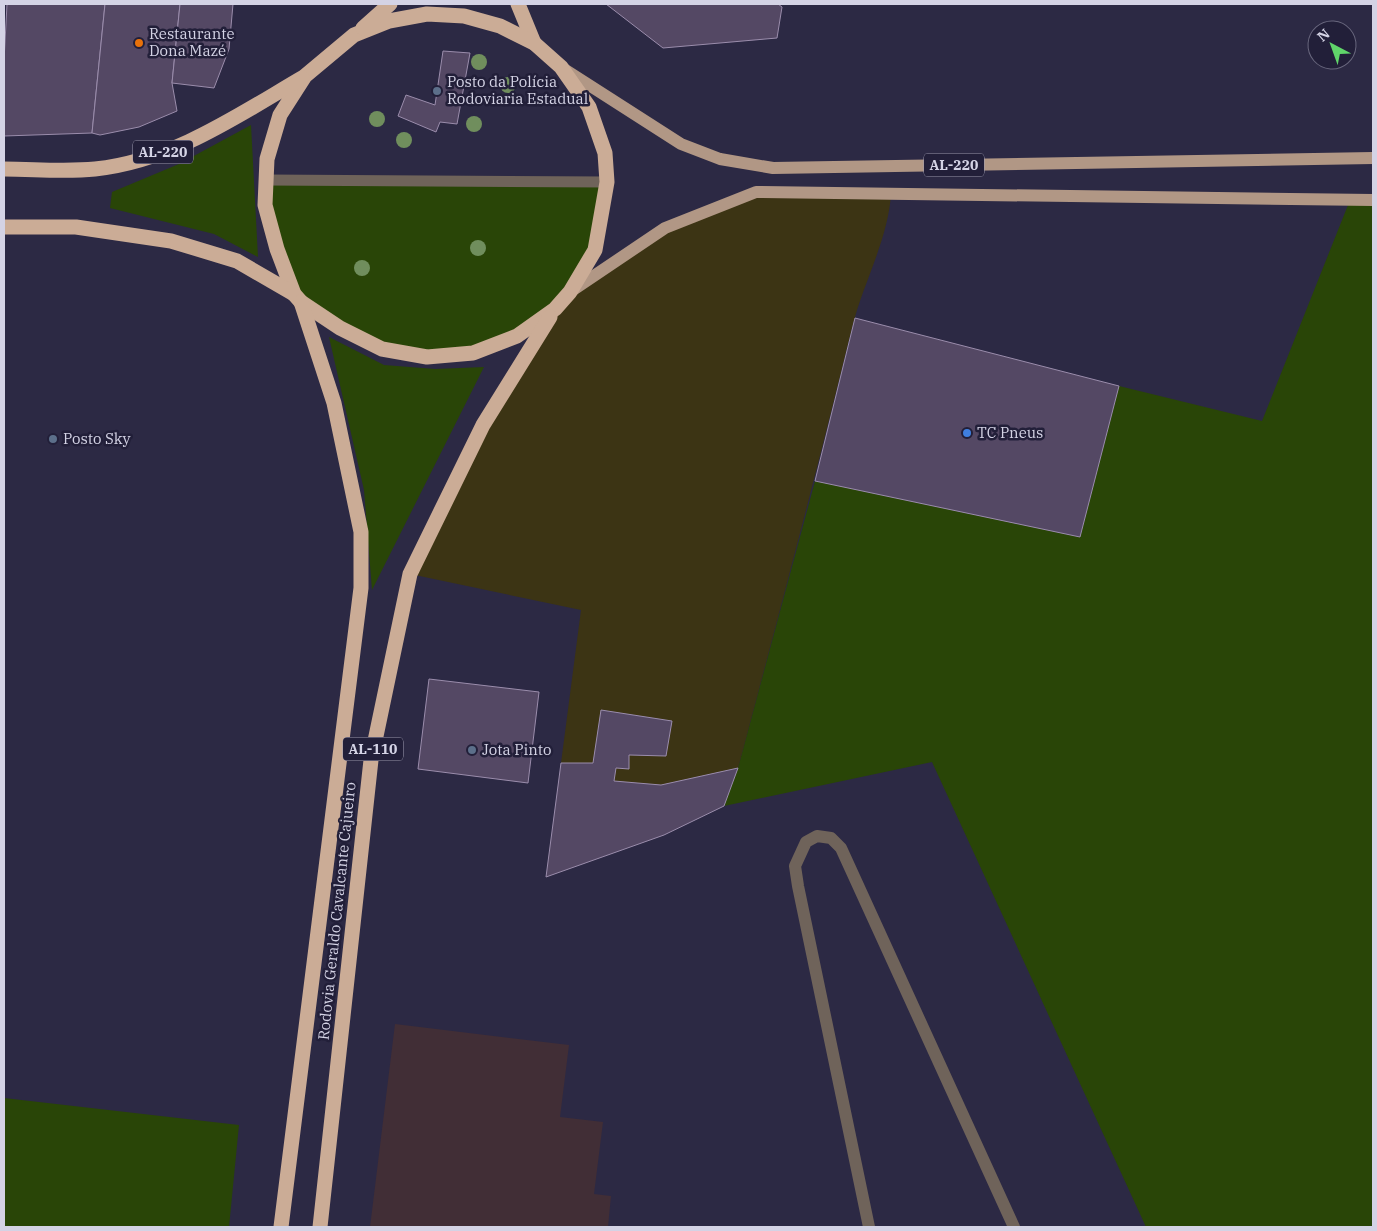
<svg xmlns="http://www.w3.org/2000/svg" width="1377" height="1231" font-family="'IBM Plex Serif',serif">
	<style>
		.industrial { fill: #412e36 }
		.green { fill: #294507 }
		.sand { fill: #3c3414 }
		.building { fill: #544864; stroke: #9b8dac }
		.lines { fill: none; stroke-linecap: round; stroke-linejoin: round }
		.lane { stroke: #6f635a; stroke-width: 11 }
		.street { stroke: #6f635a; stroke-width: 12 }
		.primary { stroke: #b19785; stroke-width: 12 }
		.highway { stroke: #cbac96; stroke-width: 15 }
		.tree { fill: #708e5d }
		.food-dot { fill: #e8710a; stroke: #221f39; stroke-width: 2 }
		.service-dot { fill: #5c6f8a; stroke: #221f39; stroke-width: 2 }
		.shop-dot { fill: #3f7fe0; stroke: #221f39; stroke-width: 2 }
		.labels { text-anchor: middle; stroke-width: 5; stroke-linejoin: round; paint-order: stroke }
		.shield { fill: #221f39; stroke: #9f9db1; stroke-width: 1 }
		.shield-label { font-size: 14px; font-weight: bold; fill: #d4d3e5 }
		.poi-label { font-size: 15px; fill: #d4d3e5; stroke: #221f39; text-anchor: start }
		.street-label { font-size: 15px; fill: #d4d3e5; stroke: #221f39 }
	</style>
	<rect width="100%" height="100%" fill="#2c2944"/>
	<path class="industrial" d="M395 1024 569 1045 560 1117 603 1122 594 1194 611 1196 608 1227H370Z"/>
	<g class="green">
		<path d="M251 125 258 257 214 234 110 208 112 192 179 164Z"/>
		<path d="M266 180 607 182 595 250 555 309 474 353 382 349 294 294Z"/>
		<path d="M1350 200H1373V1227H1146L932 762 724 806 738 768 815 481 1080 537 1119 386 1262 421Z"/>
		<path d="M329 337 384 365 435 369 484 367 372 590 364 490Z"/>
		<path d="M4 1098 239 1125 229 1227H4Z"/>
	</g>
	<path class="sand" d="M756 192 891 194C888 240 863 283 852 328 816 475 777 621 738 768L661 785 614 781 616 768 629 769V755L666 756 672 721 601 710 593 763H561L581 610 410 574 554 309 665 228Z"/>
	<g class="building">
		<path d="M7 4H105L92 133 4 136V61Z"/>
		<path d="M105 4H180L172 83 177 111 139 127 100 135 92 133Z"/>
		<path d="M180 4H233L229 49 214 88 172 83Z"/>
		<path d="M606 4H778L782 7 777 38 663 48Z"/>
		<path d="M443 51 470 53 457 124 440 122 436 132 398 116 406 95 435 105Z"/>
		<path d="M855 318 1119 386 1080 537 815 481Z"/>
		<path d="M429 679 539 692 528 783 418 769Z"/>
		<path d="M601 710 672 721 666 756 629 755V769L616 768 614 781 661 785 738 768 724 806 664 835 546 877 561 763H593Z"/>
	</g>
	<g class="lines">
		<path class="lane" d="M266 180 607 182"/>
		<path class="street" d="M869 1227 798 886 795 866 806 842 817 836 831 838 841 848 1014 1227"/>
		<g class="primary">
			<path d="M564 69 681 144 720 159 773 168 1373 158"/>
			<path d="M570 292 665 228 756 192 1373 200"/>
		</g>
		<g class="highway">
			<path d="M518 4 534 43"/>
			<path d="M427 14 464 16 500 26 534 43 561 67 589 107 605 153 607 182 595 250 570 292 555 309 517 336 473 353 427 357 382 349 340 328 301 302 294 294 277 249 265 205 267 159 280 115 305 76 354 35 389 21Z"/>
			<path d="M363 28 390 4"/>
			<path d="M4 169C34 169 65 172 95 169 172 161 237 116 302 78"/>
			<path d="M4 227H76L171 241 237 261 294 294"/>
			<path d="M281 1227 361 588V532L334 403 301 302"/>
			<path d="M320 1227 371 760 410 574 483 425 550 317"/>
		</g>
	</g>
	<g class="tree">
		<circle cx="479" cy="62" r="8"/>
		<circle cx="508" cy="85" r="8"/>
		<circle cx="377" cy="119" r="8"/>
		<circle cx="474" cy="124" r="8"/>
		<circle cx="404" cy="140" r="8"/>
		<circle cx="478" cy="248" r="8"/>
		<circle cx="362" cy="268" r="8"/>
	</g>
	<circle class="food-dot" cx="139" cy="43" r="5"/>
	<g class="service-dot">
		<circle cx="437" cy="91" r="5"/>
		<circle cx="53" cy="439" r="5"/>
		<circle cx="472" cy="750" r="5"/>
	</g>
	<circle class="shop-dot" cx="967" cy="433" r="5"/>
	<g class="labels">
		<g class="shield">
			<rect x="133" y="140.5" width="60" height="23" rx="4"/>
			<rect x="924" y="153.5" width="60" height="23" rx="4"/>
			<rect x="343" y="737.5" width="60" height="23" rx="4"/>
		</g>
		<g class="shield-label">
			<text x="163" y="157">AL-220</text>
			<text x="954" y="170">AL-220</text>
			<text x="373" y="754">AL-110</text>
		</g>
		<g class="poi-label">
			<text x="149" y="39">Restaurante<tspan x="149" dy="17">Dona Mazé</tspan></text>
			<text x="447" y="87">Posto da Polícia<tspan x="447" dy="17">Rodoviaria Estadual</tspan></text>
			<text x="977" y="438">TC Pneus</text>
			<text x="63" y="444">Posto Sky</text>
			<text x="482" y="755">Jota Pinto</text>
		</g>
		<g class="street-label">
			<text transform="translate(337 911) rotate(-84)" y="5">Rodovia Geraldo Cavalcante Cajueiro</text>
		</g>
	</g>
	<rect width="1377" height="1231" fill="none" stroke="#d4d3e5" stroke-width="10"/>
	<g transform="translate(1332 45) rotate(319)"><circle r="24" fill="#221f39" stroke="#69677e"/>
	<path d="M0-4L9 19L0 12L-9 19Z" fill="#60d56a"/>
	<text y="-8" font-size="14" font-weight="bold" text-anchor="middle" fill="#d4d3e5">N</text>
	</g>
</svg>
